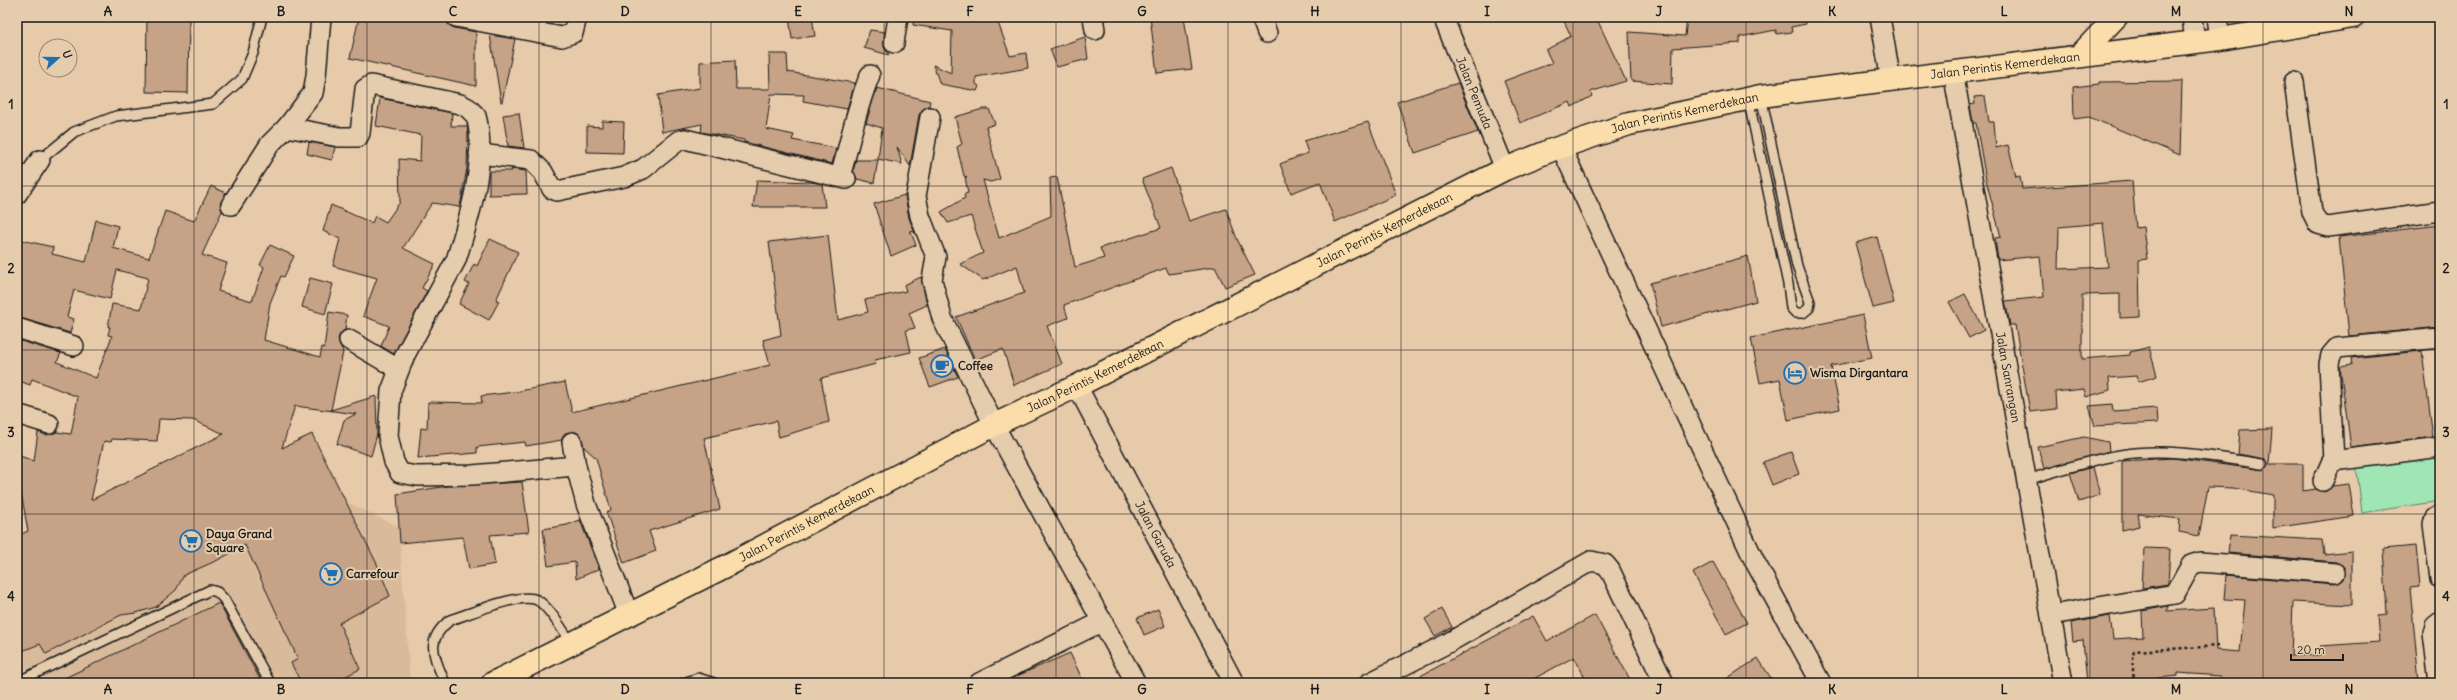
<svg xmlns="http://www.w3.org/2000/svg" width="2457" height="700" font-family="Delius,sans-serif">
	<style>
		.built { fill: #d9bb9c }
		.green { fill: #9fe6b4; stroke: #5e8168 }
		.building { fill: #c6a286; stroke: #1c1c1c; fill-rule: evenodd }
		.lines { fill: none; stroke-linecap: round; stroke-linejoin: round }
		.lane-casing { stroke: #1c1c1c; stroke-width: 12 }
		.street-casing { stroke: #1c1c1c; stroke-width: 22 }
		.highway-casing { stroke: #1c1c1c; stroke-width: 25 }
		.path { stroke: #1c1c1c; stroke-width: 2.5; stroke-dasharray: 3 3; stroke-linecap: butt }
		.lane { stroke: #e5ccad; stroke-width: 9 }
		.street { stroke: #e5ccad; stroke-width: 19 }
		.highway { stroke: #fbddab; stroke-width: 22 }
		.grid { fill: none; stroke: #1c1c1c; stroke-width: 1; stroke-opacity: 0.55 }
		.labels { text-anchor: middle; stroke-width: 4; stroke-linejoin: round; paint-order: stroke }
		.street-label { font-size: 12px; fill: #1c1c1c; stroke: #e5ccad }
		.poi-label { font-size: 12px; font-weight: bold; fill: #1c1c1c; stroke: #e5ccad; text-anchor: start }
		.neatline { fill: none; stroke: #1c1c1c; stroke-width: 1.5 }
		.grid-label { font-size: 13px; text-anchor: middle; font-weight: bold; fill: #1c1c1c }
	</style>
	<rect width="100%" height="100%" fill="#e7caaa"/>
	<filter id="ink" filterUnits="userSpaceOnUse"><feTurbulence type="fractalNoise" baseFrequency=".025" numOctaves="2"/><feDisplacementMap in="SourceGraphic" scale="8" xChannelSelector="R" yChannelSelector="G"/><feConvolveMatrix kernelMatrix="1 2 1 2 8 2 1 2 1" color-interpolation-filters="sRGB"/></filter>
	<g filter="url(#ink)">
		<path class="built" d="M236 427 276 450 312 434 343 500 399 527 410 683H17V536Z"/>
		<path class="green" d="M2440 452V501L2362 513 2356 462Z"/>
		<g class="building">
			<path d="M147 17H189L188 93 146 92Z"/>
			<path d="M359 17H429L446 21 454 28 476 32V86L350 58Z"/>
			<path d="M789 17H812L815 36 792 39Z"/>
			<path d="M914 17H996L1010 56 1026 53 1028 68 976 77V84L979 86 977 91 940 84 933 65 951 73 952 31 913 25Z"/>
			<path d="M1150 17H1184L1192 69 1157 73Z"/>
			<path d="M1562 17H1596L1626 81 1590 92 1592 96 1572 107 1570 102 1520 123 1504 81 1552 63 1546 50 1571 36Z"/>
			<path d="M1687 17H1805L1806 24 1791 27 1792 32 1776 34V30L1740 37V43L1673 48 1672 84 1631 81 1629 32 1685 36Z"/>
			<path d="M870 30 885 32 884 47 889 55 864 48Z"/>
			<path d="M490 35 515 39 502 102H501Z"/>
			<path d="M1085 37 1088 59 1057 67 1050 49Z"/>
			<path d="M769 54H787L788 72 855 83 847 109 803 101 804 95 771 94 766 129 794 135 792 140 836 148 832 164 744 142V140L701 132 702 124 662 132 658 95 700 88V62L735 60 736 89H770Z"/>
			<path d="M2182 81 2180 155 2089 117 2074 119 2073 87 2099 84V82Z"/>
			<path d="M1458 83 1478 132 1415 153 1397 102Z"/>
			<path d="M877 88 930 101 929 106 922 110 919 115 910 166 897 147 902 164 878 159 882 128 866 123Z"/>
			<path d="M1985 96 1989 122H1994L1996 148 2008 145 2016 177 2020 176 2022 189 2132 181 2136 228 2143 227 2147 259 2139 260 2140 317 2120 318V294L2082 295V359L2130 355V352L2149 347 2157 376 2138 382 2136 376 2109 378 2110 390 2086 397 2084 389 2055 392 2056 409 2030 412 2015 325H2010L2005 301 2044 297 2040 256 1998 260 1995 238 2001 237 1986 180 1976 123H1973L1970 105 1975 104 1974 97ZM2103 223 2108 267 2058 269 2059 227Z"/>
			<path d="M380 98 452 113 451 126H467L468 134 467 168 460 207 432 203 403 248 435 264 422 288 427 291 394 354 381 346 389 326 363 316 377 278 333 266 340 239 323 231 331 205 372 223 375 216 386 222 400 202 399 159 420 161 421 135 376 126Z"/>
			<path d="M983 109H989L995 124 986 127 1000 179 991 182 983 180 999 238 1051 216 1050 178 1057 177 1075 267 1104 258 1100 248 1161 228 1142 179 1171 168 1189 221 1226 209 1237 239 1255 275 1225 287 1215 267 1169 274 1166 268 1064 305 1068 318 1047 326 1062 364 1014 385 1003 349 975 360 956 317 1024 293 1017 266 983 280 960 264 983 253 971 216 948 223 941 212 965 198 964 194 968 193 965 177H967L964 176 957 147 962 144 955 117Z"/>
			<path d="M519 113 524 148 508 146 503 115Z"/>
			<path d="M602 121 624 122 623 153 587 152V126L602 127Z"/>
			<path d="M1368 122 1396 195 1335 222 1320 182 1291 193 1280 164 1308 153 1304 141Z"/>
			<path d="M309 142 335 147 332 160 307 154Z"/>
			<path d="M856 160H878L874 183 857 179 853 171Z"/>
			<path d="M511 169 526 171 527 194 489 195V171H512Z"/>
			<path d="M757 180 811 182 822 184 825 207H753Z"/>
			<path d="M211 186 226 193 220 204 222 211 202 255 227 263 218 291 252 301 264 267 260 265 270 245 294 256 284 277 281 276 270 303 264 340 320 357 322 347 324 348 329 312 347 315 345 330 340 334 338 339 343 352 331 410 376 396 377 434 371 456 337 444 344 420 356 414 295 406 282 448 312 434 377 564 390 596 339 623 360 669 332 683H301L291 663 298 659 245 545 218 560 184 575 176 590 156 607 136 613 121 615 46 654 40 644 17 653V536L28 531 19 481 17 480V455L34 461 38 432 46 435 57 432 71 434 78 397 32 379 30 385 17 380V340L61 353 57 362 96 378 112 336 108 335 110 327H108L112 304 141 309 148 278 117 270 110 299 74 290 67 317 74 319 70 333 17 317V239L53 247 52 254 86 262 96 220 118 226 113 248 149 258 165 211 194 221ZM159 419 193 420 224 434 91 500 104 441 111 442 112 439 157 441Z"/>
			<path d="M905 195 909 218 915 233 910 230 916 245 891 256 874 204Z"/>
			<path d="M2440 225V327L2349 336 2339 237Z"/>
			<path d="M828 235 838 320 868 312 865 300 906 291 904 285 921 277 927 305 909 313 915 328 906 330 911 352 875 360 876 364 821 378 829 422 779 437 776 421 704 438 720 509 649 531 656 551 624 563 606 512 611 510 596 458 584 447 581 435 576 432 565 433 562 440 526 446 525 442 477 447V453L418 458 421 428 427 429 428 402 482 403 481 396 515 392 565 382 572 412 770 365 763 340 781 335 769 242Z"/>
			<path d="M1877 237 1894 303 1873 308 1855 243Z"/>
			<path d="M490 239 518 252 496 300 499 301 489 320 459 304 469 284 465 282 474 264 477 266Z"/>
			<path d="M1748 256 1756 301 1661 327 1650 283Z"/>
			<path d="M310 278 333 284 325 314 302 307Z"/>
			<path d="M1965 294 1984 330 1969 338 1949 302Z"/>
			<path d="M1863 315 1872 358 1831 366 1840 409 1788 420 1780 379 1760 383 1751 338Z"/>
			<path d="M945 349 958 377 930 387 919 358Z"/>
			<path d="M2422 351 2433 437 2351 448 2340 367 2352 365 2351 358Z"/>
			<path d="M2112 404 2113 411 2157 408 2158 423 2095 426 2089 406Z"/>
			<path d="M2272 429 2269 464H2303V491L2316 489 2325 492 2332 486 2349 484 2354 516 2273 528V495L2233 488 2208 487 2199 536 2179 532 2180 519 2138 514 2140 526 2122 530V461L2173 458 2264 470 2268 465 2265 459 2238 454 2240 430Z"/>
			<path d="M2084 437 2108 442 2109 451 2044 469 2038 447Z"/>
			<path d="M1791 452 1799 474 1772 485 1763 462Z"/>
			<path d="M2093 467 2100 495 2079 502 2070 473Z"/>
			<path d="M522 482 529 532 490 535 495 564 469 569 463 537 400 543 397 494 448 486Z"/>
			<path d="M580 520 599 569 576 579 575 562 548 566 543 529 567 525Z"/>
			<path d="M2230 535 2322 540 2324 554 2352 551V605L2293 602 2291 656 2320 655V646L2380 642 2378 615 2387 614 2383 549 2416 546 2420 587 2410 588 2419 681H2264L2219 679 2220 676 2178 673V676L2128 681V683H2087L2083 640 2073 641 2071 623 2110 616 2113 639 2143 637 2142 611 2168 606 2167 611 2214 608 2216 650 2240 652 2245 600 2224 599 2226 575 2334 584 2344 579 2345 568 2336 562 2228 553Z"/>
			<path d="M2144 548 2170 549 2168 584 2142 588Z"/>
			<path d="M1713 562 1747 623 1726 634 1693 573Z"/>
			<path d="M219 603 262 683H54L98 662Z"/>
			<path d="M1158 609 1165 626 1144 635 1137 618Z"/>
			<path d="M1442 609 1452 627 1435 636 1425 619Z"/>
			<path d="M1595 615 1632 683H1588L1574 657 1526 683H1407L1533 616 1547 641Z"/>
			<path d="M1070 653 1084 683H1004L1019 675Z"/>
			<path d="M1758 658 1774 683H1720Z"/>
		</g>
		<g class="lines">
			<g class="lane-casing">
				<g id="lane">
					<path d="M1748 98 1788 284 1791 308 1796 313H1803L1809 308 1810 302 1797 266 1761 96"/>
					<path d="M40 160 74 132 116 116 213 104 242 79 253 53 262 17"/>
					<path d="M2027 480C2057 471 2089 460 2120 455 2166 447 2217 457 2262 464"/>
					<path d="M17 682 210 590 217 592 224 599 270 683"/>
					<path d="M445 683C434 656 424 641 450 620 470 614 519 592 537 600 549 606 564 633 572 644"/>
					<path d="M684 683 698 678 714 683"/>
				</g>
			</g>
			<g class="street-casing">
				<g id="street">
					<path d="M456 17 562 37 573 33 577 17"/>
					<path d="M1093 17 1095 30"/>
					<path d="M1261 17 1267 33"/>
					<path id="s1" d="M1443 17 1505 169"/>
					<path d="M1880 17 1891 81"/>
					<path d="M2192 17 2195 42"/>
					<path d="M2217 17 2220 39"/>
					<path d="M894 43 898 17"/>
					<path id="s2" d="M1953 72 2063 683"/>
					<path d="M2294 82 2312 212 2318 224 2328 227 2440 211"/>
					<path d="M930 117 916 196 920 216 936 257 932 280 942 318 994 425 1136 683"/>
					<path d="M287 127 339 137H358L360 133 365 89 371 85 460 104 468 108 476 116C488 159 469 219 456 260L405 355 391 391 388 436 394 462 400 473 417 476 472 475 576 466 586 504 629 615"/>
					<path d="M1561 147 1755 562 1821 683"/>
					<path d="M479 154 531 160 543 172 552 189 557 191 624 177 643 169 678 141 685 139 846 179"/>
					<path d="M840 177C850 143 856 108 870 75"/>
					<path d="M17 194 40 160"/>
					<path d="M231 205 270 144 287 127 313 93 316 76 321 17"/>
					<path d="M17 328 74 346"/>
					<path d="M349 340 398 369"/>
					<path id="s3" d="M1077 386 1234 683"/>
					<path d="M17 414 49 424"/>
					<path d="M572 442 576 466"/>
					<path d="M2334 461 2329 364 2331 355 2337 348 2440 338"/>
					<path d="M2323 481 2331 463 2334 461 2440 447"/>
					<path d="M2440 515 2435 518 2433 524 2440 579"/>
					<path d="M2051 615 2175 594 2191 565 2200 562 2335 573"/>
					<path d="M979 683 1103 621"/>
					<path d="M1369 683 1448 643 1591 561 1605 564 1610 570 1664 683"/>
					<path d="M2439 683 2433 633 2435 626 2440 622"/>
				</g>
			</g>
			<g class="highway-casing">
				<g id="highway">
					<path d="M2080 55 2116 17"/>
					<path id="s4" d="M493 683 728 565 994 425 1077 386 1505 169 1552 150 1629 124 1761 96 2220 39 2353 17"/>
				</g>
			</g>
			<path class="path" d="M2134 683 2132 656 2134 651 2220 646"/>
			<use href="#lane" class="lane"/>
			<use href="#street" class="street"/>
			<use href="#highway" class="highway"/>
		</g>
	</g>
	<path class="grid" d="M194 17V683M367 17V683M539 17V683M711 17V683M884 17V683M1056 17V683M1228 17V683M1401 17V683M1573 17V683M1746 17V683M1918 17V683M2090 17V683M2263 17V683M17 186H2440M17 350H2440M17 514H2440"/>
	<defs>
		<g id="cafe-ring" transform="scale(1.15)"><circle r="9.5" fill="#e5ccad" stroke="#1f6fb2" stroke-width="1.5"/><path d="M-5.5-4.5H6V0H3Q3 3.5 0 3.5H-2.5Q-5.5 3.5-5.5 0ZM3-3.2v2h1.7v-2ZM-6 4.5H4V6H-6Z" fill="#1f6fb2"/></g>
		<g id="hotel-ring" transform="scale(1.15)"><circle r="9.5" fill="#e5ccad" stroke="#1f6fb2" stroke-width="1.5"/><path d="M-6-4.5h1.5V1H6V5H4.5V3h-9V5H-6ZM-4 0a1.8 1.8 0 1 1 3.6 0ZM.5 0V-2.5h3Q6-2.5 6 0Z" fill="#1f6fb2"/></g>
		<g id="supermarket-ring" transform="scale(1.15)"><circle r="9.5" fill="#e5ccad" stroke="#1f6fb2" stroke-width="1.5"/><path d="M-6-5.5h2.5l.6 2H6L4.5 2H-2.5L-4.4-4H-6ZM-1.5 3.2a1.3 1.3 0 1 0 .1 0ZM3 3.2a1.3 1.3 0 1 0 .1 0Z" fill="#1f6fb2"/></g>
	</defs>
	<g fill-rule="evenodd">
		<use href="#cafe-ring" x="942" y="366"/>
		<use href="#hotel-ring" x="1795" y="373"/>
		<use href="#supermarket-ring" x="191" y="541"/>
		<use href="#supermarket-ring" x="331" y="574"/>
	</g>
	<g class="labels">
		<g class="street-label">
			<text dy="4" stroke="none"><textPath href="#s4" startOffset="1648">Jalan Perintis Kemerdekaan</textPath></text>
			<text dy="4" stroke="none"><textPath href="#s1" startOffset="82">Jalan Pemuda</textPath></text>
			<text dy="4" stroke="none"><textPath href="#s4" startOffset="1324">Jalan Perintis Kemerdekaan</textPath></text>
			<text dy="4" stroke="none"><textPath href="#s4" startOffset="1000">Jalan Perintis Kemerdekaan</textPath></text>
			<text dy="4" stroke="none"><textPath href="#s4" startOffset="676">Jalan Perintis Kemerdekaan</textPath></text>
			<text dy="4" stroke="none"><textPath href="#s2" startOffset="310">Jalan Sanrangan</textPath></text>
			<text dy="4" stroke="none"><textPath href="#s4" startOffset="352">Jalan Perintis Kemerdekaan</textPath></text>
			<text dy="4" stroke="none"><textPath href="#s3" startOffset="168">Jalan Garuda</textPath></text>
		</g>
		<g class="poi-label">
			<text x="958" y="370">Coffee</text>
			<text x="1810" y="377">Wisma Dirgantara</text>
			<text x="206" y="538">Daya Grand<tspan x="206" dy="14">Square</tspan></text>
			<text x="346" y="578">Carrefour</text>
		</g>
	</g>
	<rect width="2457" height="700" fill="none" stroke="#e5ccad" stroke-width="44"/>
	<g transform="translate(58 58) rotate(69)"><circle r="19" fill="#e5ccad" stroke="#958673"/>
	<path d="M0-3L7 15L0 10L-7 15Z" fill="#1f6fb2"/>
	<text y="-6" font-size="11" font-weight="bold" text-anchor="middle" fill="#1c1c1c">U</text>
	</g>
	<path d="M2291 654v6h52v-6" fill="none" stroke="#1c1c1c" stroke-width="2"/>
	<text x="2297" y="654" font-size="12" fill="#1c1c1c" stroke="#e5ccad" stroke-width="3" paint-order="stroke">20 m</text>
	<rect x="22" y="22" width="2413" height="656" class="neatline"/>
	<g class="grid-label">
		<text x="108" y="16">A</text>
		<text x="281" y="16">B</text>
		<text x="453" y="16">C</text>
		<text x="625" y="16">D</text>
		<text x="798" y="16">E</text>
		<text x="970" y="16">F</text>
		<text x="1142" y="16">G</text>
		<text x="1315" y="16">H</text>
		<text x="1487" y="16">I</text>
		<text x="1659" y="16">J</text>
		<text x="1832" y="16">K</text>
		<text x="2004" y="16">L</text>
		<text x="2176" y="16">M</text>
		<text x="2349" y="16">N</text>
		<text x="11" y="109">1</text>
		<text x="2446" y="109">1</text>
		<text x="11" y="273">2</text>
		<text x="2446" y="273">2</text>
		<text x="11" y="437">3</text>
		<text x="2446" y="437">3</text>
		<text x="11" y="601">4</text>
		<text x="2446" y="601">4</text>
		<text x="108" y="694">A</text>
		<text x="281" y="694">B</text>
		<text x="453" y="694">C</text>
		<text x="625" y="694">D</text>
		<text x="798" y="694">E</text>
		<text x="970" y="694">F</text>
		<text x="1142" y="694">G</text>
		<text x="1315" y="694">H</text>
		<text x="1487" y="694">I</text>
		<text x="1659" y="694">J</text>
		<text x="1832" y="694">K</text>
		<text x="2004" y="694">L</text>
		<text x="2176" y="694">M</text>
		<text x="2349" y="694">N</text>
	</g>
</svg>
